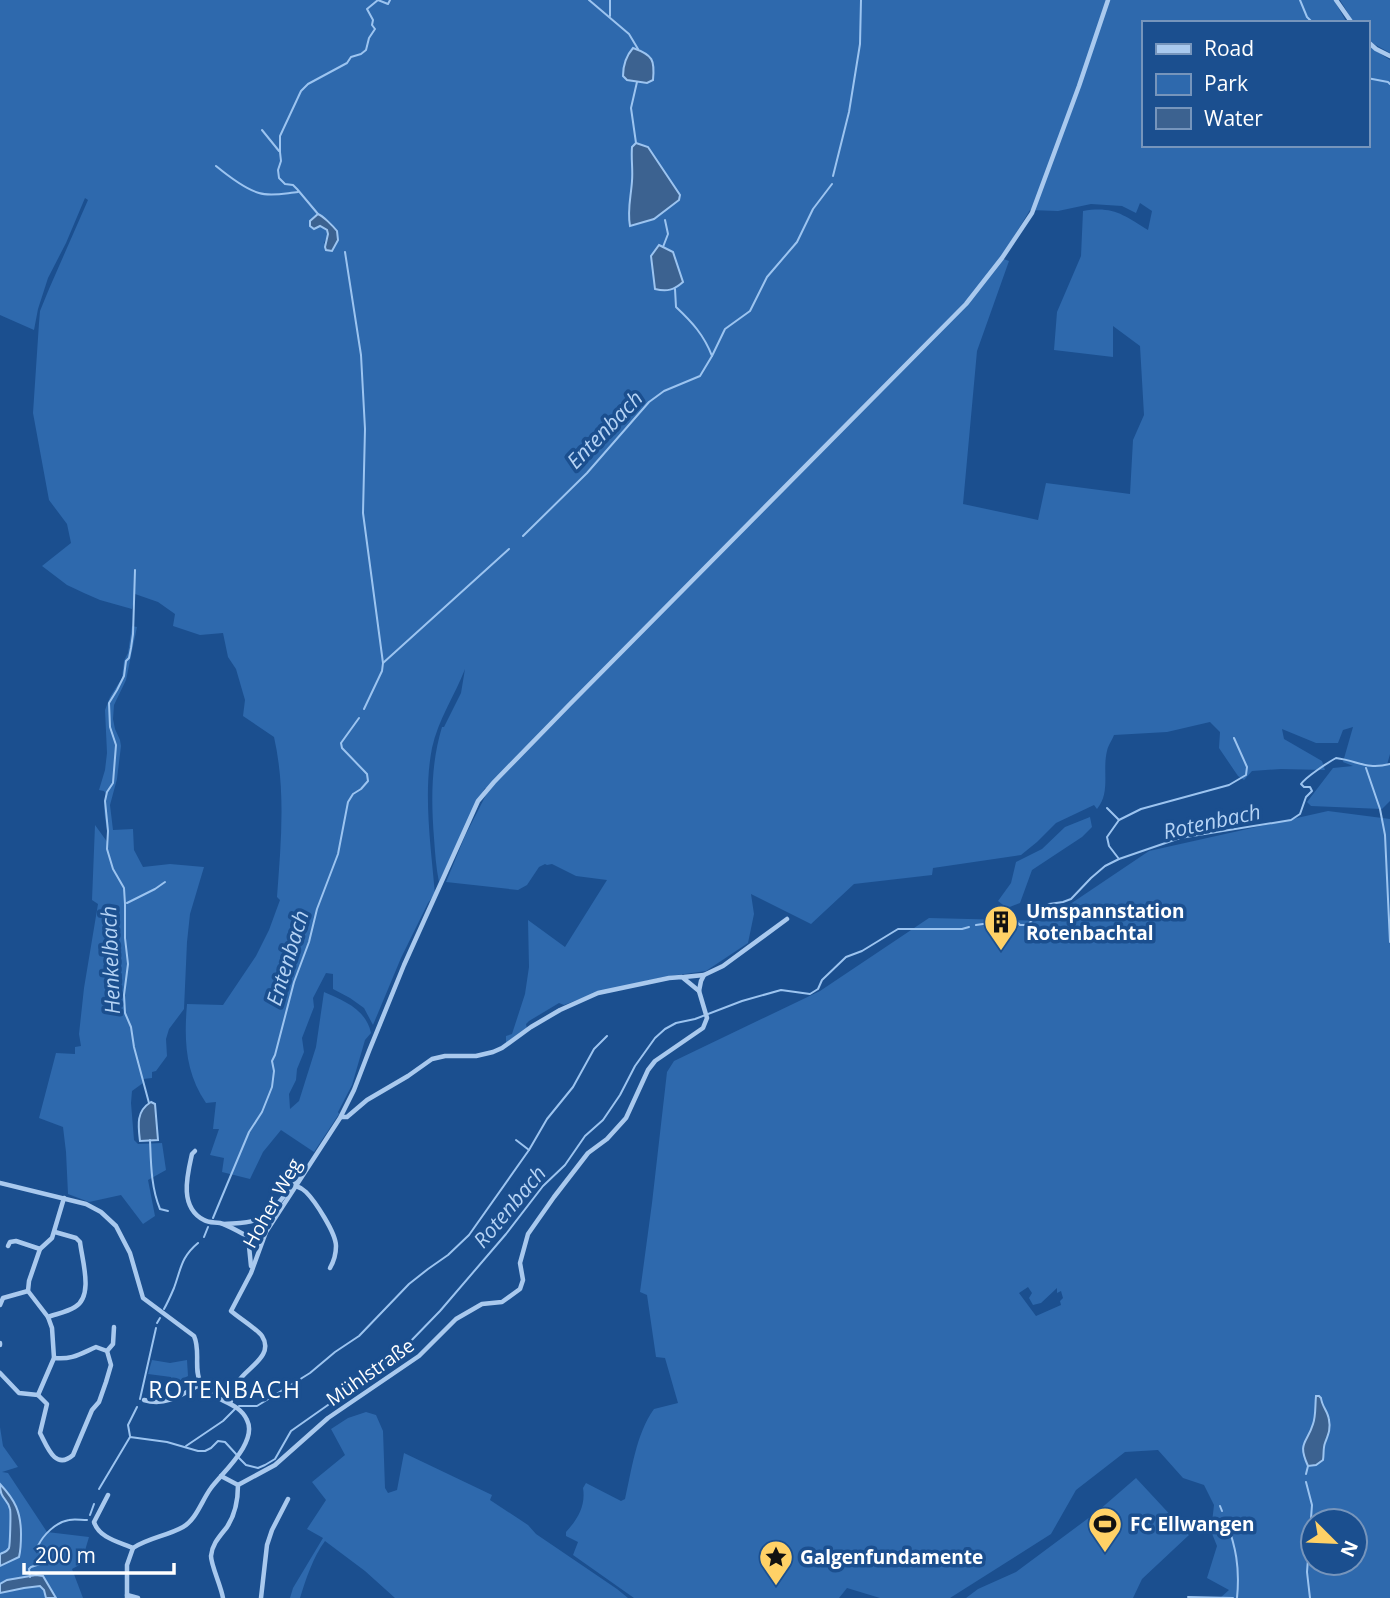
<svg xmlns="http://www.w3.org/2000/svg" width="1390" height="1598" font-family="'Open Sans',sans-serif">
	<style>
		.green { fill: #2e69ad; fill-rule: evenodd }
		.water { fill: #3c6290; stroke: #9cc4f0; stroke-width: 2 }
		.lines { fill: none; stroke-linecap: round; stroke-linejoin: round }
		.stream { stroke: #9cc4f0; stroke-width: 2 }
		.minor { stroke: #a9c9ee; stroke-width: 4.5 }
		.labels { text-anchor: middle; stroke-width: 7; stroke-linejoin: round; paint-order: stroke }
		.poi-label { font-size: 19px; font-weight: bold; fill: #fff; stroke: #1b4f8f; text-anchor: start }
		.street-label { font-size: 19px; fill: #fff; stroke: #1b4f8f }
		.water-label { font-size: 21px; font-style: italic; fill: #b5d3f5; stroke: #1b4f8f }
		.quarter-label { font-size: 23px; letter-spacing: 2px; fill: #fff; stroke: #1b4f8f }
	</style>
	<rect width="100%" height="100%" fill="#1b4f8f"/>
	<g class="green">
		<path d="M0 0H1334L1347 23H1143V145H1367V45L1390 60V754L1387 765H1390V801L1382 809 1311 806 1307 802 1333 768 1353 766 1343 762 1353 727 1343 730 1338 743H1316L1282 729 1284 739 1322 761 1325 770 1281 769 1252 771 1244 780 1238 776 1219 748 1220 732 1210 722 1167 732 1114 735C1112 740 1108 746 1107 751 1102 771 1111 792 1097 809L1094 805 1056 823 1037 842 1021 855 933 868 932 875 854 884 811 924 751 894 754 914 748 943 706 971 663 977 598 992 564 1005 559 1003 529 1021 526 1024 527 1029 506 1043V1036L512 1034 525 994 529 967 528 920 565 947 607 880 576 876 552 864 547 865 545 864 539 867 527 885 518 890 446 882 465 836 489 789 485 788 476 803 439 882C436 868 435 852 434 838 431 800 431 763 442 727H444L461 693 465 669C455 695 438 720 432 748 423 794 431 847 435 894L428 903 401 958 373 1025 364 1008 350 998 333 989V974L326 973 313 998 314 1007 302 1038 304 1052 297 1069 296 1080 289 1094 290 1109 299 1101 316 1047 324 992C344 1001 366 1009 371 1033L365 1040 352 1085 338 1112 339 1114 314 1152 281 1130 263 1152 250 1179 222 1172 224 1158 210 1155 219 1129H213L216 1102 206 1103C185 1072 184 1040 187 1004L223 1005 256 956 269 930 280 900 277 897C281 843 286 790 274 737L243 716 245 700 236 669 228 657 223 633 200 635 173 626 175 614 158 602 135 594 132 609 100 600 84 593 67 585 42 566 71 543 67 524 49 500 33 413 39 323 40 311 49 289 88 200 85 198 66 243 48 278 38 309 34 330 0 315ZM631 158 662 169 679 195V200L654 219 630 226 628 210 632 183ZM1140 203 1152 211 1148 230C1123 215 1114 206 1083 211L1081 256 1057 312 1054 350 1113 357V326L1140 346 1144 415 1133 440 1130 494 1046 483 1038 520 963 504 977 351 1009 261 1001 258 1030 210 1058 211 1091 204 1122 206 1136 213ZM318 214C325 217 328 224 335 228L338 240 332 251 324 243 328 234 327 230 310 221ZM659 245 673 252 683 281 675 289H671Z"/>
		<path d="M1340 0H1390V53L1374 44 1367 38V23H1354Z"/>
		<path d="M132 626 137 627 126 680 114 705 113 719 115 729 120 740 121 746 117 779 110 805 113 830 133 829 134 850 143 867 170 864 204 867 190 914 187 942 184 1009 169 1029 166 1039 167 1056 156 1071 152 1072V1078L143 1079 140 1070 143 1083 132 1091 131 1103 134 1140 138 1144 162 1143 166 1170 148 1180 155 1216 143 1224 121 1195 89 1202 68 1194 66 1152 63 1127 39 1118 56 1053 75 1054V1047L81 1046 79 1034 84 988 98 904 92 900 95 825 108 843C108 825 101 811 106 794L104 791 99 790 105 770 107 753 105 710 110 697 122 678 124 661 128 653Z"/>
		<path d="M1328 811 1390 819V1598H1220L1229 1590 1207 1578 1217 1546 1211 1531 1214 1505 1204 1485 1183 1478 1158 1450 1125 1452 1076 1490 1051 1534 950 1598H880L847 1588 839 1598H634L573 1555 578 1542 566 1536V1532C577 1520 586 1506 583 1488L586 1483 621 1501 625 1499C632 1469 636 1434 654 1409L678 1403 665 1358 656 1357 647 1295 640 1292 652 1203 667 1072 674 1061 820 991 929 918 1045 921 1149 851ZM1028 1287 1032 1293 1029 1298 1033 1305 1041 1303 1057 1288V1293L1061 1291 1063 1298 1060 1301 1061 1305 1036 1316 1019 1293ZM1316 1396 1322 1405 1329 1434 1324 1445V1455L1303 1445 1314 1423ZM1313 1521H1355V1563H1313Z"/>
		<path d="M1090 817 1092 827 1082 837 1032 870 1020 903 1007 908 998 901 1011 883 1016 862 1042 849 1065 827Z"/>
		<path d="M152 1360 170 1363 187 1360 188 1376 173 1384 171 1377 148 1374Z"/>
		<path d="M366 1412 376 1415 383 1431 385 1488 388 1493 397 1490 404 1453 492 1495 490 1500 528 1525 536 1534 617 1589 628 1598H395L365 1571 325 1541C313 1557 306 1579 300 1598H290L293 1588 323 1538 307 1529 326 1500 312 1482 345 1455 331 1429 348 1418Z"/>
		<path d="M0 1427 3 1446 18 1467 2 1472 8 1473 47 1532 89 1537 81 1564 72 1569 83 1598H0Z"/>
		<path d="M1136 1478 1189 1535 1142 1579 1133 1598H966L978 1589 1016 1572 1098 1511Z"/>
	</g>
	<g class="water">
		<path d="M633 48C653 55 655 60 653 80L647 83 627 80 623 76C623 66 626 56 633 48Z"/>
		<path d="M636 143 648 147 680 195 679 200 654 219 630 226C627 210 631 197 632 181 633 169 631 159 632 147Z"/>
		<path d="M318 214C323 216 333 226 337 231L338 240 332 251 326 250 325 247 328 234 327 230 320 226 314 229 310 226V221Z"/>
		<path d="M659 245 673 252 683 282C674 290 667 292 655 289L651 256Z"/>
		<path d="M151 1102 155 1104 158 1140 140 1141C138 1125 136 1111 151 1102Z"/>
		<path d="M1316 1396H1319L1321 1398C1322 1407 1328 1411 1329 1420 1331 1429 1328 1435 1325 1443 1323 1448 1324 1454 1323 1460L1316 1465 1308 1466C1297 1442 1307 1444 1313 1424 1316 1416 1315 1405 1316 1396Z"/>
		<path d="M0 1484C15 1500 21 1512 21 1534 21 1542 21 1549 19 1557L0 1566V1554C4 1552 7 1552 9 1548 10 1545 11 1512 10 1509 7 1497 0 1500 0 1484Z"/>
		<path d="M36 1575 43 1576 56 1598H46L44 1590 40 1586 24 1588 0 1593V1584L7 1580Z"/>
	</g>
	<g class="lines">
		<g class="stream">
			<path d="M589 0 629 34 638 49"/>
			<path d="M1300 0 1307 17 1313 23"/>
			<path d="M610 16V0"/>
			<path d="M1367 78 1388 82 1390 84"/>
			<path d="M262 130 279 151"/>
			<path d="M636 143 631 108 637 82"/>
			<path d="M216 166C227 175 245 189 259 193 271 197 286 193 298 192"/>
			<path d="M833 176 849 112 860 44 861 0"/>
			<path d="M318 214 297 189 293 185 285 184 279 178 278 170 281 161 280 152V136L301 91 308 84 347 63 351 57 361 54 366 50 369 38 375 29 372 25 373 20 367 9 378 0 388 4 390 0"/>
			<path d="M663 247 668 234 665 220"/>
			<path d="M345 252 361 355 365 429 363 513 383 663"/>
			<path d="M675 289 676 307C692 322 704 335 712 356"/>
			<path d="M523 536 587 473 649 402 664 391 700 376 712 356 725 329 750 311 767 277 797 242 813 209 832 184"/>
			<path d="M135 570 133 634 131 648 129 658 126 661 124 676 117 690 109 703 110 727 116 745 113 783 107 792 105 801 108 831 107 849 113 869 124 888 125 904V938L128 964 124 995 125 1013 131 1027 134 1047 149 1103"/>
			<path d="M364 709 382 671 383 663 509 549"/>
			<path d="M1366 768 1380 809 1385 835 1390 942"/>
			<path d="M1107 808 1119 820"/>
			<path d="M1119 859 1109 846 1107 837 1119 820 1141 809 1229 785 1246 775 1247 767 1234 738"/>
			<path d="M127 903 155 889 165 882"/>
			<path d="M976 925 990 923 1002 915 1011 916 1020 925H1028L1042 908 1049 904 1063 902 1071 899 1091 878 1105 866 1119 859 1180 838 1291 820 1300 814 1306 797 1312 791 1310 787H1304L1301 784C1306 777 1327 763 1336 758 1359 761 1366 770 1390 764"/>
			<path d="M150 1140C151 1164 151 1187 160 1209L168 1211"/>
			<path d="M516 1140 529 1150"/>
			<path d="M213 1218 249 1132 262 1112 272 1087 274 1071 272 1061 275 1055 294 982 309 942 317 909 338 854 348 802 353 794 361 789 368 781 367 774 342 748 341 743 359 718"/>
			<path d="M204 1237 208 1227"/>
			<path d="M164 1309C168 1302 171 1295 174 1288 181 1269 181 1257 198 1243"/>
			<path d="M157 1323 160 1318"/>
			<path d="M140 1399 156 1328"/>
			<path d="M239 1406H257L310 1373 335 1352 359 1336 409 1284 428 1269 448 1255 469 1235 529 1150 547 1119 573 1087 594 1049 607 1036"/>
			<path d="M130 1436 128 1425 137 1407"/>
			<path d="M186 1446 223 1421 235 1409"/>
			<path d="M239 1458 246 1465 258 1468 265 1465 275 1459 291 1431 372 1374 407 1345 440 1311 506 1234 543 1186 565 1165 585 1136 603 1120 620 1095 635 1066 655 1038 665 1029 676 1023 695 1019 742 1001 781 990 810 994 818 989 822 980 846 957 862 951 898 929H962L969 927"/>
			<path d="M1306 1474 1308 1466"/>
			<path d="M1306 1482 1312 1505 1307 1572 1310 1598"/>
			<path d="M99 1489 130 1437 167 1442 198 1451H205L211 1448 218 1441 225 1442 236 1454"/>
			<path d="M1220 1506 1222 1511"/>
			<path d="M90 1515 94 1504"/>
			<path d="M1225 1518C1236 1546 1240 1568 1237 1598"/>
			<path d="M30 1577 29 1569 31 1567 43 1563 44 1561 38 1546C43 1535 56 1522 69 1520 74 1519 81 1520 87 1520"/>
			<path d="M1188 1597 1233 1598"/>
		</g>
		<g class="minor">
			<path d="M1336 0 1352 23"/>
			<path d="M1367 41 1376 49 1390 56"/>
			<path d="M684 977 704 975"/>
			<path d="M341 1117H347L367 1100 408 1076 432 1059 445 1056H476L493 1052 502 1048 531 1027 560 1010 598 993 669 978 682 977 699 991"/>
			<path d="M195 1151 192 1154C187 1176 179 1207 204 1220 209 1223 214 1222 220 1223 228 1225 237 1231 245 1235L249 1246 251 1266"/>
			<path d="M0 1183 86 1204 101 1212 116 1226 130 1253 143 1298 194 1336C201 1351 193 1369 201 1384 212 1402 238 1400 247 1420 258 1442 223 1472 211 1488 202 1500 196 1520 183 1527 167 1536 148 1538 133 1548L127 1565V1598"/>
			<path d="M296 1186C299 1187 303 1189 306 1192 315 1201 336 1233 336 1246 336 1254 334 1261 330 1268"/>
			<path d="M224 1224C235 1223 248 1224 258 1219 277 1211 289 1188 301 1172"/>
			<path d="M8 1246 10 1242 16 1241 40 1249"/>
			<path d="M0 1305 3 1298 28 1291"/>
			<path d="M48 1317C56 1314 67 1312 75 1307 94 1296 82 1260 80 1242L76 1238 55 1232"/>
			<path d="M0 1343V1345"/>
			<path d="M107 1351 113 1344 114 1327"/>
			<path d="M0 1373 19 1393 38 1395"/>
			<path d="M38 1395 47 1404 40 1433C47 1446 55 1471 73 1455L92 1410 99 1402 106 1382 111 1365 107 1351 96 1347C80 1354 72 1360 54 1358"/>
			<path d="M38 1395 54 1358 52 1328 48 1317 28 1291 29 1281 40 1249 52 1238 64 1198"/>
			<path d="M144 1400C166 1407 183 1394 201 1384"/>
			<path d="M230 1403C233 1397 234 1388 238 1382 246 1368 275 1356 262 1336 257 1329 239 1318 231 1311L251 1273 266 1232 340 1118 354 1090 369 1051 404 965 478 801 494 782 570 704 966 304 1002 258 1032 213 1079 86 1108 0"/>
			<path d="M221 1476 238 1485"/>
			<path d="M238 1485 275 1465 328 1418 419 1356 456 1319 482 1304 502 1302 520 1289 523 1280 520 1263 528 1234 554 1197 588 1153 607 1139 626 1118 648 1070 655 1061 703 1028 707 1018 699 991 701 981 704 975 723 966 787 919"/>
			<path d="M108 1495 94 1522C99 1538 119 1542 133 1548"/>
			<path d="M127 1595 138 1598"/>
			<path d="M223 1598C221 1586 211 1565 211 1556 212 1544 220 1536 227 1527 235 1515 238 1499 238 1485"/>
			<path d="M261 1598 267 1545 272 1530 288 1499"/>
		</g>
	</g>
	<defs>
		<g id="building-pin" transform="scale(1.75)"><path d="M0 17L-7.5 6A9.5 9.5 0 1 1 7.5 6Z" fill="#ffd166" stroke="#1b4f8f"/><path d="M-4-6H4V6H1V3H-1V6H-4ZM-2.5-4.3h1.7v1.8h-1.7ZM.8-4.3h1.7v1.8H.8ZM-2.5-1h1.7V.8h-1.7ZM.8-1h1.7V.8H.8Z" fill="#111"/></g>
		<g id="stadium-pin" transform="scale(1.75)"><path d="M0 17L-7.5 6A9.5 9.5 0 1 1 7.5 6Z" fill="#ffd166" stroke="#1b4f8f"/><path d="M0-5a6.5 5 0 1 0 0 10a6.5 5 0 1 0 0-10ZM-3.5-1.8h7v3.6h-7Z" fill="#111"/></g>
		<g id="sight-pin" transform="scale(1.75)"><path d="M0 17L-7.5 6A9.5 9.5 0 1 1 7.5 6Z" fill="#ffd166" stroke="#1b4f8f"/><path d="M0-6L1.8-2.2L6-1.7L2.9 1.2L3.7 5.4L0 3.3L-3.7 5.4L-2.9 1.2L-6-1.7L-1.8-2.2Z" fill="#111"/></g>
	</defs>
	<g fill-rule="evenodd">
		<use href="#building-pin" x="1001" y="922"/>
		<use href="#stadium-pin" x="1105" y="1524"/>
		<use href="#sight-pin" x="776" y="1557"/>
	</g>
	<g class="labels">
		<g class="poi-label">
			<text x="1026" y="918">Umspannstation<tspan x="1026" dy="22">Rotenbachtal</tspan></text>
			<text x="1130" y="1531">FC Ellwangen</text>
			<text x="800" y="1564">Galgenfundamente</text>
		</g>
		<g class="street-label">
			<text transform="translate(272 1203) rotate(-61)" y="7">Hoher Weg</text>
			<text transform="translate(370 1372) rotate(-35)" y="7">Mühlstraße</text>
		</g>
		<g class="water-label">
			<text transform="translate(605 430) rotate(-46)" y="7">Entenbach</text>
			<text transform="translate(1212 822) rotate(-12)" y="7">Rotenbach</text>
			<text transform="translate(288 958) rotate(-73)" y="7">Entenbach</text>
			<text transform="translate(111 960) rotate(-92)" y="7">Henkelbach</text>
			<text transform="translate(510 1207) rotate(-50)" y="7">Rotenbach</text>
		</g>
		<g class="quarter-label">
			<text x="225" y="1398">ROTENBACH</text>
		</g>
	</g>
	<rect x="1142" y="21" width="228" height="126" fill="#1b4f8f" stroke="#7695bc" stroke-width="2"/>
	<rect x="1156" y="44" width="35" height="10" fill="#a9c9ee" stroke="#7695bc" stroke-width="2"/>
	<text x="1204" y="56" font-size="21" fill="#ffffff">Road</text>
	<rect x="1156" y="74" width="35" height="21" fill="#2e69ad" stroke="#7695bc" stroke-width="2"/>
	<text x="1204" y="91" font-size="21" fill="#ffffff">Park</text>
	<rect x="1156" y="108" width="35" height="21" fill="#3c6290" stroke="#7695bc" stroke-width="2"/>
	<text x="1204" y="126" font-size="21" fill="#ffffff">Water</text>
	<g transform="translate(1334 1542) rotate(114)"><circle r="33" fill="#1b4f8f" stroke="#7695bc" stroke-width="2"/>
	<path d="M0-5L12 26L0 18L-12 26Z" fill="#ffd166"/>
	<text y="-10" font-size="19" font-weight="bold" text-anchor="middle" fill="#ffffff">N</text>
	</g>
	<path d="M24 1563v10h150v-10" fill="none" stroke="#ffffff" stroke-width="3.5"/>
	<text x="35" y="1563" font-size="21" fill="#ffffff" stroke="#1b4f8f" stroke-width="5" paint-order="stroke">200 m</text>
</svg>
